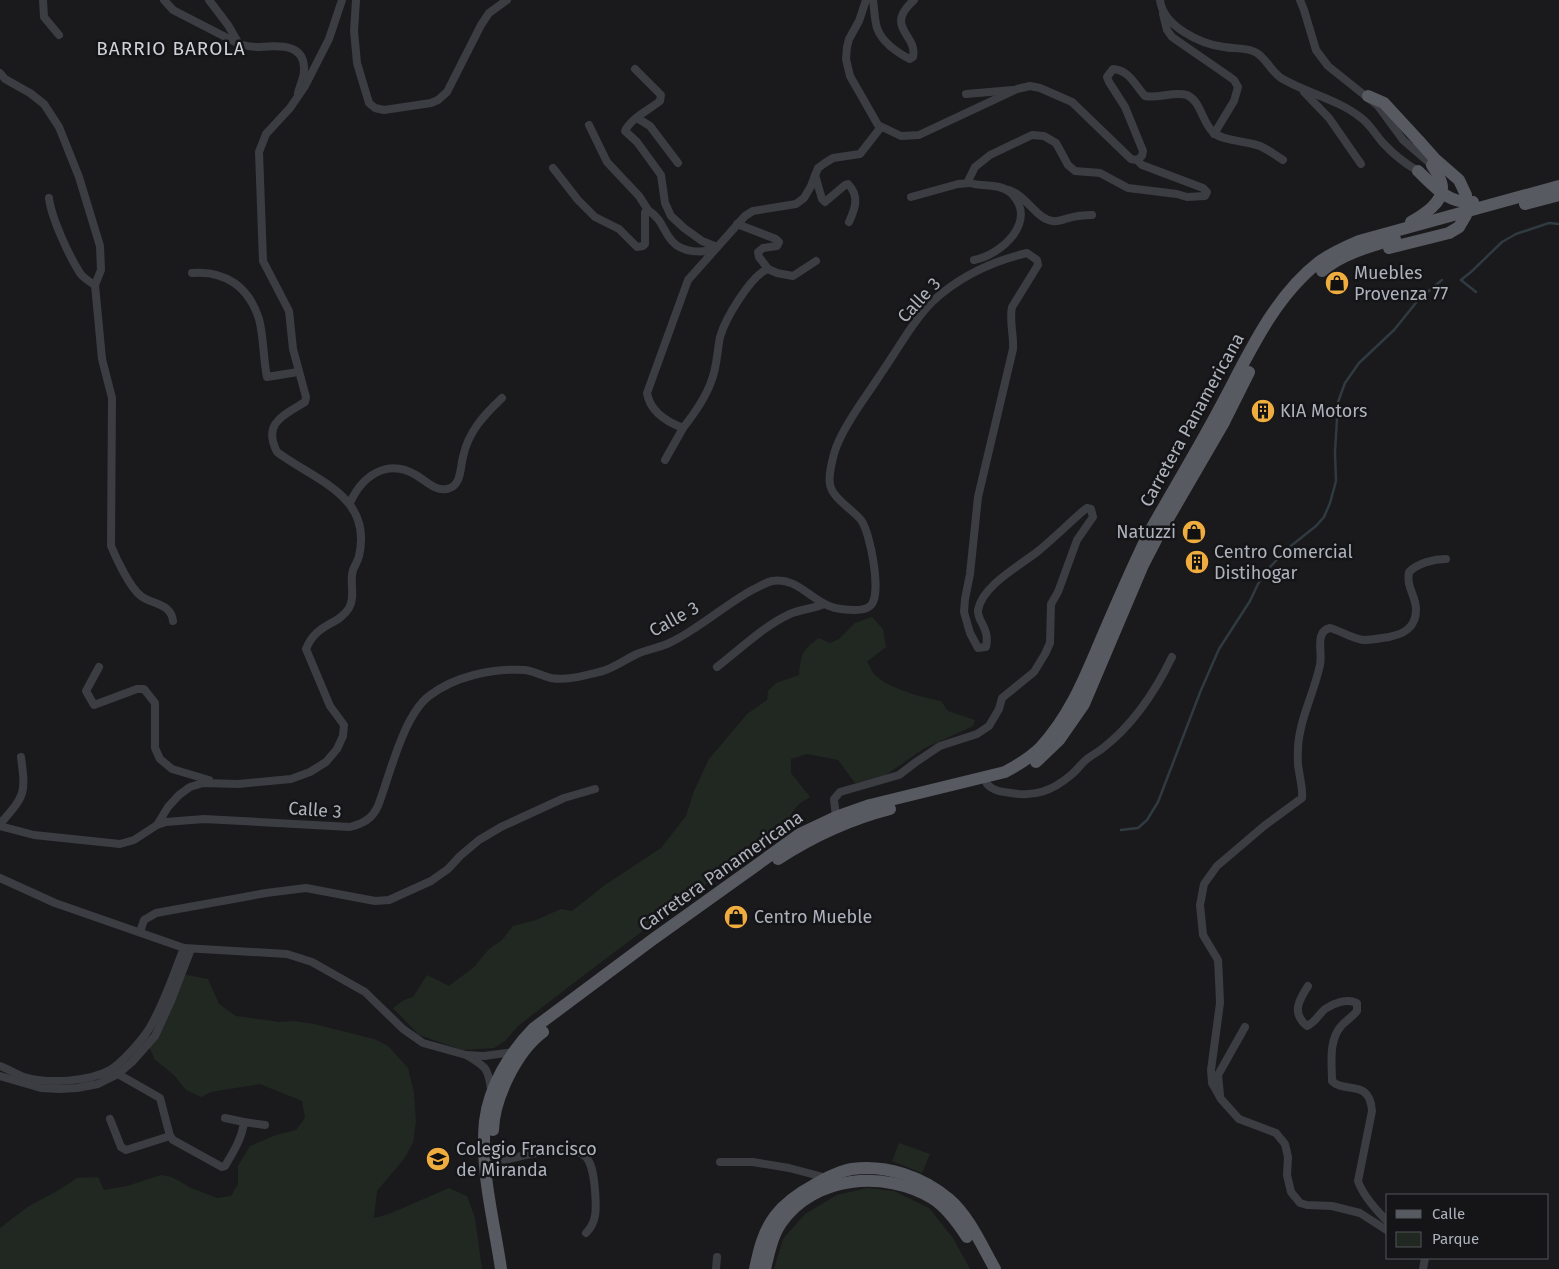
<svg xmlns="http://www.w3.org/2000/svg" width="1559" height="1269" font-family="'Fira Sans',sans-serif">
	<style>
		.green { fill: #202821 }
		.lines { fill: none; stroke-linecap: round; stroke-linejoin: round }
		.stream { stroke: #303a41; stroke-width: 2.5 }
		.minor { stroke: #3b3d42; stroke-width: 8 }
		.primary { stroke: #575a61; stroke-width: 12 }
		.primary-bridge { stroke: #575a61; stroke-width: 12 }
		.labels { text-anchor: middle; stroke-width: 5; stroke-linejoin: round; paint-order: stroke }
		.poi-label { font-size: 18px; fill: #adb2bc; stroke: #151518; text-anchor: start }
		.street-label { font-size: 18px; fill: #adb2bc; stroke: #151518 }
		.neighbourhood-label { font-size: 19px; letter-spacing: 1px; fill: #ced1d8; stroke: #151518 }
	</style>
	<rect width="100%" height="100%" fill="#1a1a1d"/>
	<g class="green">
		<path d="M872 617 883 629 886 647 867 662C870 666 872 672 875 675 888 688 924 698 941 701L948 711 975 720 973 726 923 749 886 775 855 783 838 760 807 754 791 759V773L810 797C796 805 791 811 788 826 696 890 607 957 518 1026L505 1041 494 1048 462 1050 419 1035 393 1008 404 1000 413 997 427 975 449 986 474 967 489 949 502 940 513 926 536 920 561 909 572 911 605 885 661 848 686 816 694 791 709 759 747 714 767 700 768 691 776 683 799 675C801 654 802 650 819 638L830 643 839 639 855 623Z"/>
		<path d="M182 974 208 979 219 1004 236 1016 280 1022 294 1021 314 1024 374 1039 388 1046 408 1068 414 1093 416 1121 413 1143 404 1159 377 1191 374 1218 389 1214 449 1188 467 1196 475 1218 482 1269H0V1228L29 1206 59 1190 77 1178 98 1177 104 1190 127 1186 161 1175 172 1177 191 1188 217 1198 231 1196 238 1184V1166L250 1146 276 1135 296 1130 305 1118 302 1101 260 1084 211 1092 201 1097 186 1090 174 1075 155 1060 149 1047Z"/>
		<path d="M899 1143 930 1154 922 1173 892 1161Z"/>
		<path d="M867 1188 894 1191 929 1208 953 1238 970 1269H774L783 1239 805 1214 837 1195Z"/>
	</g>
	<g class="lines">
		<g class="stream">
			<path d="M1476 292 1461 280 1471 272 1502 242 1516 234 1549 223 1559 224"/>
			<path d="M1121 830 1138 828 1147 820 1158 802 1201 690 1219 649 1250 601 1258 584 1269 568 1287 549 1316 526 1324 517 1330 503 1336 481 1335 452 1338 402 1345 383 1359 363 1394 330 1419 299 1442 280"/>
		</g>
		<g class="minor">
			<path d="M43 0 44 17 59 35"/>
			<path d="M164 0 173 10 239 44C246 46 252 47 259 47 277 46 305 42 304 70 304 78 300 85 298 93"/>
			<path d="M209 0 228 25 239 44"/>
			<path d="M356 0 354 31 357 63 369 103 375 108 384 110 431 103 438 100 447 92 481 25 489 13 507 0"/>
			<path d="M866 0 859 21 849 39 847 47 846 59 850 76 878 125 901 136 919 135 1017 89 1030 86 1040 88 1072 102 1131 159 1137 160 1142 156 1143 151 1125 107 1109 82 1107 77 1113 69C1129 70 1135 85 1145 96 1158 99 1174 91 1187 95 1201 101 1202 122 1213 132 1221 141 1247 141 1260 146 1269 150 1275 155 1283 160"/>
			<path d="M873 0C876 21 873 31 890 46 896 51 903 56 910 59L913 57C918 34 883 28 914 0"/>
			<path d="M1160 0C1163 26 1200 44 1224 47 1234 49 1248 47 1257 53 1267 60 1271 71 1281 78 1306 93 1337 99 1360 117 1370 124 1375 134 1383 143 1394 155 1404 163 1418 171"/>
			<path d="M1300 0 1304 10 1316 50 1328 66 1378 106 1403 140 1432 165"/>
			<path d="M1163 14 1167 30 1172 37 1227 75 1234 80 1238 87 1234 101 1214 134"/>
			<path d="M635 69 661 95 660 101C649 110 631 118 625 131L637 142 661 175 665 203 671 216 684 228 702 241 717 247"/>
			<path d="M0 73 5 79 30 93 44 104 59 127 79 177 100 246 101 270 95 285 102 359 112 398 111 546C116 558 130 588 141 596 153 605 171 603 173 621"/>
			<path d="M1304 92 1329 118 1361 164"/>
			<path d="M966 94 1013 90"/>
			<path d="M637 118 650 126 678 163"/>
			<path d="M589 125 607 162 639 196 648 210"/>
			<path d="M553 168 578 200 595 217 619 229 637 247 643 246 645 244V212L648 210C664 221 662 230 672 241 681 252 704 255 715 247"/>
			<path d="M815 175 822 199 825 202 845 185 848 184C860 196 855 209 849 222"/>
			<path d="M1009 190C1028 197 1037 220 1053 221 1059 222 1063 219 1069 218 1076 216 1084 215 1092 215"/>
			<path d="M911 197 958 184 970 183"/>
			<path d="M49 198C51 217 69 256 80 273 83 278 90 282 95 285"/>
			<path d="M737 224 776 239 779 242 777 246 763 248 758 252 759 257 768 269"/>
			<path d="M974 260C1001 255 1039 221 1011 193 1000 183 983 187 970 183L969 179 975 167 990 155 1032 135 1044 136 1056 143 1068 165 1075 171 1100 173 1128 188 1177 194 1187 197 1205 196 1207 192 1203 188 1142 165 1137 160"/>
			<path d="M816 261 793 276 777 273 768 269C751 275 725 319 720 337 717 352 717 368 711 382 705 399 694 414 683 428 667 422 650 411 647 393L688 280 745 216 753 211 796 204 804 198 811 186 818 168 825 163 833 158 860 154 881 127"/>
			<path d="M192 273C225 270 249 287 259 319 264 338 263 358 267 377L298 372"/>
			<path d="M665 460 683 428"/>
			<path d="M350 503C362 476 387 458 416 475 426 481 435 491 447 489 462 486 460 467 463 457 468 432 484 415 502 398"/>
			<path d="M99 667 86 691 94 705 137 689H144L155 703V748L160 759 172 769 209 780"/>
			<path d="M717 667C739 650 765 625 790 614 801 609 813 609 824 604"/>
			<path d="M987 784C993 791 1002 792 1011 793 1035 797 1052 791 1071 775 1077 770 1081 764 1087 759 1092 755 1098 752 1103 748 1134 724 1155 692 1172 657"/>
			<path d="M0 824C25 795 26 795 21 757"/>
			<path d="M157 825 166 822 204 819 350 827C364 823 372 819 378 806 390 775 403 716 429 696 455 676 493 668 525 670 534 671 542 676 551 678 567 681 587 675 603 671 615 667 626 659 637 654 646 650 657 648 667 644 676 640 686 634 695 628 714 616 732 601 752 590 759 587 764 583 772 581 796 577 809 598 829 606 837 609 847 610 855 610 860 610 866 610 870 606 883 597 870 531 861 520 853 510 831 497 830 484 828 475 834 451 838 443 848 419 866 397 880 375 897 351 912 322 933 301 959 277 993 261 1027 253L1037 260 1038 265 1012 307C1009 321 1014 335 1013 349L978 497 970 574 965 599 964 612 970 633 978 648 986 647C990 627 977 622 978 610 982 586 1019 566 1037 552 1053 539 1068 524 1083 511L1087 508 1091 509 1093 517 1077 540 1058 592 1051 604 1050 643 1045 654 1034 672 1002 698 999 709 989 726 977 734 940 746 916 762 899 775 840 792 834 799 836 817"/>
			<path d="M0 826 34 835 120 844 134 840 157 825 168 807 179 795 190 787 203 783 238 784 291 779 310 772 326 762 337 749 343 736 344 725 330 706 306 649C316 623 338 626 349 608 356 596 349 582 353 570 355 565 358 561 359 556 373 496 316 481 277 452 262 423 284 415 305 402L306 397 293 349 289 311 263 261 259 152 266 134 290 108 305 86 329 39 342 0"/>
			<path d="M0 878 55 903 184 948 287 954 312 962 365 992 403 1029 423 1043 466 1055 484 1056 514 1052"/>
			<path d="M140 932 144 920 156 913 266 893 306 888 375 901 389 900 431 881 448 869 460 856 479 840 501 827 564 798 595 789"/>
			<path d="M1308 986C1299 1000 1291 1013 1307 1026 1316 1022 1318 1015 1325 1009 1334 1003 1347 998 1357 1003V1011C1352 1017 1347 1020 1342 1025 1328 1040 1332 1063 1332 1081 1344 1094 1370 1078 1372 1111L1358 1181C1363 1196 1377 1211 1388 1222"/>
			<path d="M468 1056C486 1067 488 1068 491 1089"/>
			<path d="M0 1066C8 1069 16 1074 24 1077 48 1084 88 1082 110 1070 122 1063 142 1040 149 1029 164 1004 173 975 184 948"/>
			<path d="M118 1074 160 1098 170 1136 173 1140 222 1167 225 1166C234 1151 242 1138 244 1122L265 1125"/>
			<path d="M0 1076 41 1088 59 1089 77 1088 98 1084 118 1074 132 1062 155 1036 171 1001 191 949"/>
			<path d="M1220 1095 1218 1075 1245 1027"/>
			<path d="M225 1118 244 1122"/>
			<path d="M110 1119 121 1147 126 1150 170 1136"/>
			<path d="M720 1162H753L789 1168 827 1178"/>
			<path d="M493 1163C512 1158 572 1141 586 1157 593 1165 594 1180 595 1190 596 1207 598 1221 586 1233"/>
			<path d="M1388 1231 1360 1213 1332 1206 1307 1205 1300 1203 1291 1192 1287 1175 1288 1157 1285 1144 1276 1133 1239 1119 1221 1099 1212 1083 1211 1070 1220 1003 1219 979 1218 960 1203 935 1200 905 1204 884 1217 866 1264 826 1302 798C1303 788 1300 780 1299 771 1297 763 1298 755 1298 747 1300 718 1314 693 1320 665 1323 652 1314 632 1330 628 1341 631 1351 638 1363 640 1369 640 1376 639 1382 638 1400 636 1416 630 1416 610 1416 595 1406 588 1409 572 1418 563 1434 559 1446 559"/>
			<path d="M716 1269 717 1257"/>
			<path d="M1423 1269 1425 1258"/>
		</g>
		<g class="primary">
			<path d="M1368 96 1384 103 1419 141"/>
			<path d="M1418 171C1435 187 1448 204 1473 202"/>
			<path d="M1525 204 1559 195"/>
			<path d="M1411 222C1423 215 1443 203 1442 187 1442 179 1436 172 1432 165"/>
			<path d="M1322 271C1341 254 1371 246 1395 239"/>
			<path d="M1036 762 1059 740 1084 704 1143 565 1158 536 1223 424 1249 372"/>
			<path d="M778 859C812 837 851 819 890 809"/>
			<path d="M493 1130C494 1098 517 1051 543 1032"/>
			<path d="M501 1269C494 1221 480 1170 485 1121 489 1087 510 1052 534 1028L652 940 800 834 836 817 870 805 1005 772C1018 765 1030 758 1040 748 1069 717 1084 680 1100 642 1116 605 1132 567 1150 531 1172 492 1195 454 1216 415 1245 363 1270 300 1319 262 1331 253 1345 247 1359 241L1559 186"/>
			<path d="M755 1269C759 1250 763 1232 775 1216 785 1203 799 1193 814 1185 826 1178 839 1171 852 1169 886 1164 923 1177 949 1199 969 1216 982 1246 995 1269"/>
			<path d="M765 1269C769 1253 772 1236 781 1223 814 1175 885 1170 932 1198 947 1207 958 1223 967 1237"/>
		</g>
		<path class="primary-bridge" d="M1389 248 1449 233 1459 227 1466 215 1467 205 1466 195 1459 180 1435 159 1419 141"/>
	</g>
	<defs>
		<g id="shop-disc" transform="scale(1.25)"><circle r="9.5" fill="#f0ad3f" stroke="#151518"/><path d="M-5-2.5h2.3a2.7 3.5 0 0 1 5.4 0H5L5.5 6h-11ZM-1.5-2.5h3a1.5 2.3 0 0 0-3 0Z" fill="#111"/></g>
		<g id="building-disc" transform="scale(1.25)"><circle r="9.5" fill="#f0ad3f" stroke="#151518"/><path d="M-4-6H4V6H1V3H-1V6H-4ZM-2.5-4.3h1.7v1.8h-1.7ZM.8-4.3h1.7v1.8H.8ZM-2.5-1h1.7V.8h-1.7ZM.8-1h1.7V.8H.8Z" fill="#111"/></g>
		<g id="school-disc" transform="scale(1.25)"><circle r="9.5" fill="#f0ad3f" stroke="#151518"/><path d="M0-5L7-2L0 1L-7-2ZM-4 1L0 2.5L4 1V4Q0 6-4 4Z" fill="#111"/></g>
	</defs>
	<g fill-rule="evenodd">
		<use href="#shop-disc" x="1337" y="283"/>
		<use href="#building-disc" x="1263" y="411"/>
		<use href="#shop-disc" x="1194" y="532"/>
		<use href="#building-disc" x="1197" y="562"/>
		<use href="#shop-disc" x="736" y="917"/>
		<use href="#school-disc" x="438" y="1159"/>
	</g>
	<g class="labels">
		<g class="poi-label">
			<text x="1354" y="279">Muebles<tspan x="1354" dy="21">Provenza 77</tspan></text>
			<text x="1280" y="417">KIA Motors</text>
			<text x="1176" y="538" text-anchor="end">Natuzzi</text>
			<text x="1214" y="558">Centro Comercial<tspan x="1214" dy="21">Distihogar</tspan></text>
			<text x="754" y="923">Centro Mueble</text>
			<text x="456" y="1155">Colegio Francisco<tspan x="456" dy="21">de Miranda</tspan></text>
		</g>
		<g class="street-label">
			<text transform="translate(919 300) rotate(-47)" y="6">Calle 3</text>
			<text transform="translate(1192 420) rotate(-61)" y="6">Carretera Panamericana</text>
			<text transform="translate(674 619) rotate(-29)" y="6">Calle 3</text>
			<text transform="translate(315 810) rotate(4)" y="6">Calle 3</text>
			<text transform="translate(721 871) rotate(-35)" y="6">Carretera Panamericana</text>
		</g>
		<g class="neighbourhood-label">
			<text x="171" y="55">BARRIO BAROLA</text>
		</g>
	</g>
	<rect x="1386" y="1194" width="162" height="65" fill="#151518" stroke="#52545a"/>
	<rect x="1396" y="1210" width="25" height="8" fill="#575a61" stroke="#52545a"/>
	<text x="1432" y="1219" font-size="15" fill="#adb2bc">Calle</text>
	<rect x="1396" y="1232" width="25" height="15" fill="#202821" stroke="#52545a"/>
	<text x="1432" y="1244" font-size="15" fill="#adb2bc">Parque</text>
</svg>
